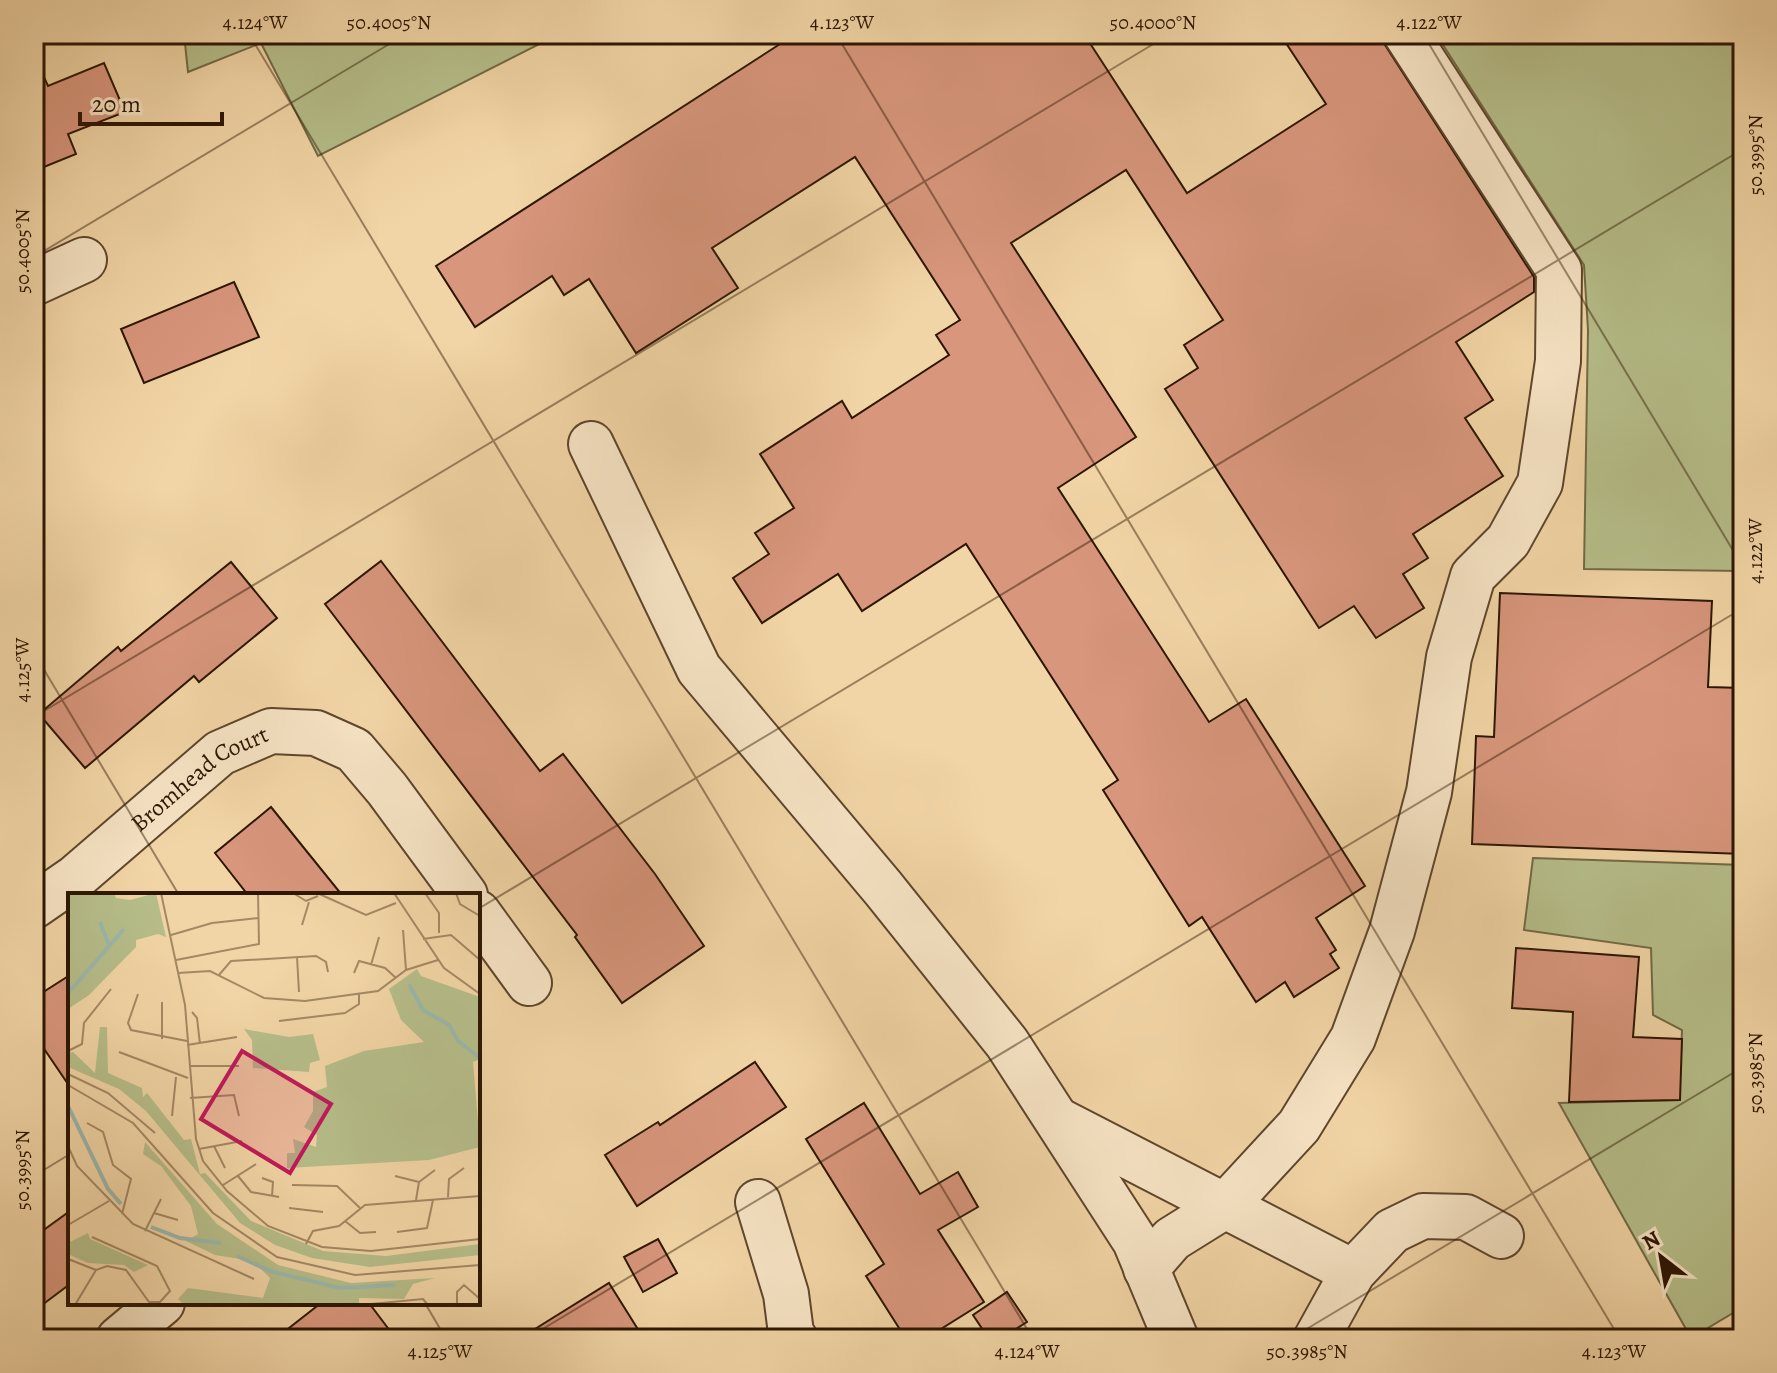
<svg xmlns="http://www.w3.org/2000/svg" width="1777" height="1373" font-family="Alegreya,serif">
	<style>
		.green { fill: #b6be8a; stroke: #716a46; stroke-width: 2 }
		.building { fill: #d8967c; stroke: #2c1603; stroke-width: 2 }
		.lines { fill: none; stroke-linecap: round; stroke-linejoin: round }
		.minor-casing { stroke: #5e462c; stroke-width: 48 }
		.minor { stroke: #f7e4c5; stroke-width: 44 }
		.ticks { fill: none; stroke: #2c1603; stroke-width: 2; stroke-opacity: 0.45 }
		.labels { text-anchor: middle; stroke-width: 8; stroke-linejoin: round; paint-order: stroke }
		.street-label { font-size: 24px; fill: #2c1603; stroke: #f7e4c5 }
		.inset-river { fill: none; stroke: #9bb8ab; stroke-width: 4 }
		.inset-road { fill: none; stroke: #a38965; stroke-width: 2 }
		.view { fill: #c2185b; fill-opacity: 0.15; stroke: #c2185b; stroke-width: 4 }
		.inset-edge { fill: none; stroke: #2c1603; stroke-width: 4 }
		.neatline { fill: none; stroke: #2c1603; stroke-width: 3 }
		.ticks-label { font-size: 20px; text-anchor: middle; fill: #2c1603 }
	</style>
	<rect width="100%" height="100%" fill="#f2d5a6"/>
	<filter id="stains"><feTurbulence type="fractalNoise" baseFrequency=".0025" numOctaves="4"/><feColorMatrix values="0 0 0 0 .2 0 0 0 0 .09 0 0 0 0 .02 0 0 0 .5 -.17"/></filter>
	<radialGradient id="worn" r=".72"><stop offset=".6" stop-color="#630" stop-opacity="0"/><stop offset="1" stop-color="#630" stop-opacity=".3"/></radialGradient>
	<g class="green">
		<path d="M184 34H559L318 156 261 43 188 72Z"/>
		<path d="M1436 34H1743V571L1584 569 1588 330 1584 265Z"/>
		<path d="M1533 858 1743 865V1307L1691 1338 1559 1103 1679 1100 1682 1030 1653 1015 1651 948 1524 930Z"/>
	</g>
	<g class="building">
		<path d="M1084 34 1187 193 1326 104 1280 34H1378L1534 277V292L1456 342 1493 400 1465 418 1503 476 1413 534 1428 558 1403 574 1424 608 1376 638 1354 606 1319 628 1165 389 1198 368 1184 345 1223 320 1126 170 1011 243 1136 437 1058 488 1209 722 1246 699 1365 886 1316 918 1336 950 1330 954 1339 968 1294 997 1285 982 1256 1002 1202 917 1189 926 1103 790 1118 780 966 544 862 611 838 574 762 623 733 578 769 554 755 533 794 508 760 454 842 401 852 418 949 355 936 335 960 320 855 157 712 248 738 288 636 353 589 279 564 295 552 276 475 327 436 266 794 35Z"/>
		<path d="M34 55 48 86 104 63 125 112 68 134 76 154 34 171Z"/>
		<path d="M234 282 259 337 144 383 121 329Z"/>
		<path d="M381 561 540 771 563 754 655 874 704 946 622 1003 575 937 577 935 325 604Z"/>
		<path d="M231 562 277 618 199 682 194 676 85 768 39 714 118 647 121 651Z"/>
		<path d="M1500 593 1712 601 1708 687 1743 688V854L1472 844 1476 736 1494 737Z"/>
		<path d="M271 807 304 848 342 895H248L215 853Z"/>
		<path d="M1516 948 1639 957 1633 1037 1682 1039 1680 1100 1569 1102 1573 1012 1512 1008Z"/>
		<path d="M70 975V1087L34 1034V998Z"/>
		<path d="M755 1062 786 1107 637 1206 605 1155 658 1122 660 1125Z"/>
		<path d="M864 1103 920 1194 958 1172 978 1207 938 1230 984 1302 925 1339H906L866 1276 884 1264 806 1139Z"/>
		<path d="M70 1211V1284L34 1311V1237Z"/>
		<path d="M658 1239 677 1273 643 1292 624 1257Z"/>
		<path d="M609 1283 644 1339H519Z"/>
		<path d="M1007 1292 1027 1322 1000 1339H989L973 1315Z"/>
		<path d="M321 1303H369L396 1339H275Z"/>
	</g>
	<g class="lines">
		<g class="minor-casing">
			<g id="minor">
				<path d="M34 283 84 260"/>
				<path d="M591 444 699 669 883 888 1007 1043 1135 1241 1176 1339"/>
				<path id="s1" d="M34 906 76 877 220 753 271 731 316 733 354 750 387 789 465 895"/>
				<path d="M478 913 529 983"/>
				<path d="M1060 1121 1353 1272"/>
				<path d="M758 1202 786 1294 791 1333 795 1339"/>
				<path d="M1146 1269 1172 1239 1225 1206 1299 1126 1353 1038 1392 931 1429 792 1449 657 1473 576 1508 541 1540 483 1558 361 1559 270 1406 34"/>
				<path d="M119 1339 162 1303"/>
				<path d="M1316 1339 1353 1272 1392 1231 1423 1216 1466 1217 1501 1236"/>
			</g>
		</g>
		<use href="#minor" class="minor"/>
	</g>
	<path class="ticks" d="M249 34 1033 1339M836 34 1620 1339M1423 34 1743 567M34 257 406 34M34 653 179 895M34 717 1170 34M478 909 1743 149M34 1176 70 1154M425 1303 446 1339M526 1339 1743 608M1290 1339 1743 1067"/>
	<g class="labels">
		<g class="street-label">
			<text dy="8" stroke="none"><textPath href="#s1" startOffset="210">Bromhead Court</textPath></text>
		</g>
	</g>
	<g transform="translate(68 893)">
		<rect width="412" height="412" fill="#f2d5a6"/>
		<path d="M0 0H46L48 5 62 7 88 0 98 44 90 41 68 47V54L21 102 0 116ZM349 76 353 83 412 104V166L405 169 412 254 361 267 219 275V260H227L225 246 248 254 249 242 236 234 245 218V199L259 194 257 173 296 158 356 149 333 127 321 96ZM32 134H39L40 180 74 195 75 204 79 200 116 247 123 246 132 281 137 280 183 328 255 358 318 363 412 351V362L302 374 244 365 207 352 172 330 78 218 51 196 0 174V160L5 159 27 180ZM176 136 221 144 245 141 252 167 242 170 241 179 185 175 184 147ZM77 249 149 331 210 372 283 390 367 385 345 391 336 406 291 405V412H116L110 406 120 395 195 405 202 385 185 368 147 362 118 348 130 341 123 313 93 273 75 261ZM20 340 22 346 80 372 66 379 56 372 20 370 0 361V350Z" fill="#b6be8a"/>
		<path class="inset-river" d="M32 29 41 52M341 91 355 117 381 132 390 148 412 165M0 100 56 36M0 213 40 296 53 311M83 334 112 345 153 350M169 363 202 378 272 395 327 392"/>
		<path class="inset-road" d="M93 0 117 112 128 246 135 268 159 298 200 333 254 354 303 358 412 346M225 0 238 8 250 3M249 0 298 22 328 10M326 0 376 75 412 101M357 0 371 20V40M388 0 392 11 412 23M234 32 241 9M335 37 338 77M103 42 144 30 190 25M355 46 383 42 412 67M229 64 231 99M108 67 191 51 190 0M303 72 311 44M110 80 142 78 196 105 237 108 310 98 338 77 370 67M286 80 291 68 317 75 328 85M151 82 163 68 248 63 258 69 260 79M70 101 60 130 63 137 119 148M94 109V146M124 119 129 125 132 151M211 128 277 120 291 111V101M119 152 169 144M0 158 14 151 16 130 43 96M51 159 120 185M121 173H171M0 181 40 200 87 240M0 192 65 230 145 320 209 364 287 382 412 372M122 205 166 202 171 223M104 223 108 184M19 230 35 239 45 272 63 286 54 321M0 253 9 273 65 331 186 386M146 253 157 275M131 256 174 248M170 283 183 299 211 304M327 283 351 289M194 285 205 289 204 303M155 292 188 271M224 292 269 293 292 315M380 304 381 286 396 275M348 307 351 289 367 277M221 315 255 319M86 320 110 327M277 328 292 340 308 339M0 332 41 308M77 338 93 306M329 339 359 335 365 307M238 351 245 338 271 333 297 312 412 303M0 366 28 377M303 411 355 406 360 412M7 412 28 377 39 373 58 377 81 409H92L102 398 89 373 24 344M389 412V399L396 392 412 406"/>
		<path class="view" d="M174 158 263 211 222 280 133 226Z"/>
		<rect width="412" height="412" class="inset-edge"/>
	</g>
	<rect width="1777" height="1373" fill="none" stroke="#f2d5a6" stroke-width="88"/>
	<g transform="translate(1661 1257) rotate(329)" stroke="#f7e4c5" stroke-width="6" paint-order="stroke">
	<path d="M0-6L14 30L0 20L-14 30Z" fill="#2c1603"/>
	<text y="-12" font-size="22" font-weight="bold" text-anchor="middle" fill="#2c1603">N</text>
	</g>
	<path d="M80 112v12h142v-12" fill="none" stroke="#2c1603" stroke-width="4"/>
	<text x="92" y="112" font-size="24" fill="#2c1603" stroke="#f7e4c5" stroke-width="6" paint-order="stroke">20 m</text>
	<rect x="44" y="44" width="1689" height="1285" class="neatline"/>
	<g class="ticks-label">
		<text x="255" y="29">4.124°W</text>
		<text x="389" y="29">50.4005°N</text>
		<text x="842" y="29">4.123°W</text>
		<text x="1153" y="29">50.4000°N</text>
		<text x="1429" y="29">4.122°W</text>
		<text transform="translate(1755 155) rotate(-90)" y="7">50.3995°N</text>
		<text transform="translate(22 251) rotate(-90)" y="7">50.4005°N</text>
		<text transform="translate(1755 551) rotate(-90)" y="7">4.122°W</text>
		<text transform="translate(22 670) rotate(-90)" y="7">4.125°W</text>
		<text transform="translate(1755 1073) rotate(-90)" y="7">50.3985°N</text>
		<text transform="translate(22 1170) rotate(-90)" y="7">50.3995°N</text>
		<text x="440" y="1358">4.125°W</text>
		<text x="1027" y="1358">4.124°W</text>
		<text x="1307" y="1358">50.3985°N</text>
		<text x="1614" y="1358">4.123°W</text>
	</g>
	<rect width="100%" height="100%" filter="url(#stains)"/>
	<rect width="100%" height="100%" fill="url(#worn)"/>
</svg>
